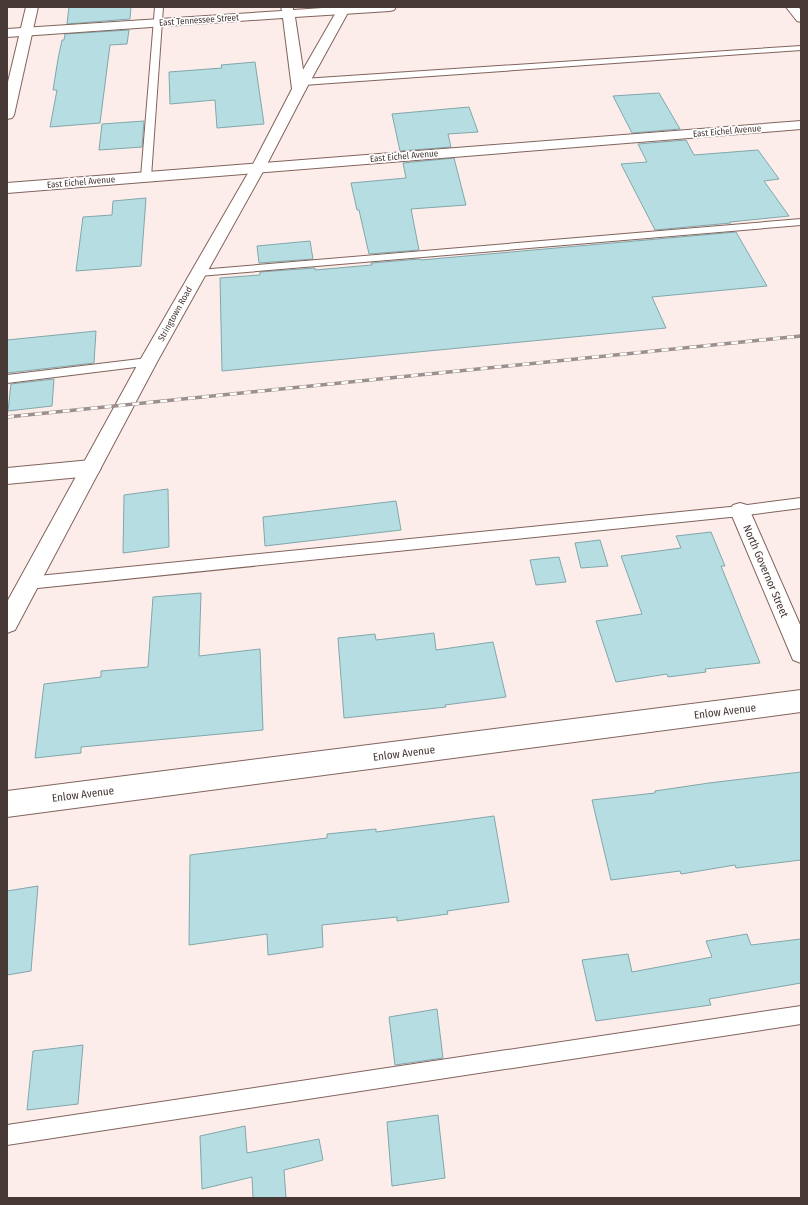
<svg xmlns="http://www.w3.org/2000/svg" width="808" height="1205" font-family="'Fira Sans Condensed',sans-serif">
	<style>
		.building { fill: #b6dee2; stroke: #81a7ab }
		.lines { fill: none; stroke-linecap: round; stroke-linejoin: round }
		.service-casing { stroke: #82635c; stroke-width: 2 }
		.minor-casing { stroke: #82635c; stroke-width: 2 }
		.secondary-casing { stroke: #82635c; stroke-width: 2 }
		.service { fill: #fff; fill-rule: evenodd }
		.minor { fill: #fff; fill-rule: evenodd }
		.secondary { fill: #fff; fill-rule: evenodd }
		.rail-casing { stroke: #9d8f8c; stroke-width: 3.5 }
		.rail { stroke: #fefefe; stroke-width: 2.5; stroke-dasharray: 7; stroke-linecap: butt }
		.labels { text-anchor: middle; stroke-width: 3.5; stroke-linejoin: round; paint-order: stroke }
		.far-street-label { font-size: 9px; fill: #463835; stroke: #fefefe }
		.street-label { font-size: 11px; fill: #463835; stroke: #fefefe }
	</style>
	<rect width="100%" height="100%" fill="#fcedea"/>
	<g class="building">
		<path d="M69 7H131L130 19 67 24Z"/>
		<path d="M129 30 127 44 110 45 100 123 50 127 57 90H53L58 59 62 40H64L65 34Z"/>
		<path d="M255 62 264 124 217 128 215 100 170 104 169 72 222 68 221 65Z"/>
		<path d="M659 93 680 129 632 133 613 96Z"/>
		<path d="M469 107 478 132 448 134 451 147 400 151 392 114Z"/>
		<path d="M144 121 142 147 99 150 102 124Z"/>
		<path d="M686 140 694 155 758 150 779 179 764 181 789 216 730 222 731 223 655 230 621 164 647 162 638 144Z"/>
		<path d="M454 158 466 205 411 209 419 250 369 254 359 210H357L351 183 406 178 403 163Z"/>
		<path d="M146 198 141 266 76 271 83 217 112 215 113 201Z"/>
		<path d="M736 232 767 286 652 297 666 328 222 371 220 278 260 275V272L315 268V270L372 265 371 263 420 259 421 260Z"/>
		<path d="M310 241 313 259 259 263 257 246Z"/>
		<path d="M96 331 94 363 7 373V340Z"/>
		<path d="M54 379 52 406 8 411 11 384Z"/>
		<path d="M168 489 169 547 123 553 124 495Z"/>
		<path d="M396 501 401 530 265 546 263 517Z"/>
		<path d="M711 532 725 566H721L760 663 705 669 706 672 668 677 667 674 616 682 596 621 642 614 621 556 681 548 676 536Z"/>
		<path d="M600 540 608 566 581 568 575 543Z"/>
		<path d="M559 557 566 582 536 585 530 560Z"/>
		<path d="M201 593 199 656 260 649 263 730 81 747V753L35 758 44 684 101 677V671L148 667 153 597Z"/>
		<path d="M434 633 436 650 493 642 506 697 445 705 446 707 344 718 338 638 375 634 376 640Z"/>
		<path d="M801 772V860L736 868 735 865 681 874 680 871 611 880 592 800 655 793V791L709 783Z"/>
		<path d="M494 816 509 902 447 911 448 914 397 921V917L322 925 323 947 268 955 267 934 189 945 190 855 327 838V834L376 829V832Z"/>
		<path d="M38 886 31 971 7 975V891Z"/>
		<path d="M747 934 751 945 801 939V983L709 999 711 1005 596 1021 582 960 628 954 632 972 712 957 706 941Z"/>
		<path d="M437 1009 443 1058 395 1065 389 1017Z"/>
		<path d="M83 1045 78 1104 27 1110 33 1051Z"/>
		<path d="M438 1115 445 1178 392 1186 387 1122Z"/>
		<path d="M245 1126 247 1153 319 1139 323 1160 284 1170 286 1198H253L252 1177 202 1189 200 1136Z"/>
	</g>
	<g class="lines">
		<g class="service-casing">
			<g id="service">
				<path d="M155 7H163L151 177 146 180 141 177Z"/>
				<path d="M801 46V50L303 85 299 82 303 79Z"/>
				<path d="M801 219V225L199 276 194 273 199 270Z"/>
				<path d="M148 358 152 359 154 362 152 365 7 383V375Z"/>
				<path d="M801 498V508L740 516 28 589 23 587 21 583 23 579 28 577 740 506Z"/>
				<path d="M801 1006V1024L7 1145V1125Z"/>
			</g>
		</g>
		<g class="minor-casing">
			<g id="minor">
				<path d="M281 7H293V10L337 7H396L394 10 390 11 295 17 306 89 304 92H294L292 89 283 18 7 37V29L282 11Z"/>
				<path d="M786 7H798L801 10V22L797 21Z"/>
				<path d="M801 121V129L7 193V183Z"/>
				<path d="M91 460 98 463 101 468 98 473 91 476 7 484V468Z"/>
				<path d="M740 503 747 505 750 511 801 627V663L793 660 730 511 733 505Z"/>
				<path d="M801 690V712L7 817V791Z"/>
			</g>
		</g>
		<g class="secondary-casing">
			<g id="secondary">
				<path d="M26 7H38L14 115 12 118 7 119V86Z"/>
				<path d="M339 7H351L306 89 265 168 157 362 15 630 7 633V602L139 362 251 168 292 89Z"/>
			</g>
		</g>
		<use href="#service" class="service"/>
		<use href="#minor" class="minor"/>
		<use href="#secondary" class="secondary"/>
		<g class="rail-casing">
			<path id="rail" d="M7 417 801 336"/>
		</g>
		<use href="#rail" class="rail"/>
	</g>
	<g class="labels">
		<g class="far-street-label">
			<text transform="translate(199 20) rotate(-4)" y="3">East Tennessee Street</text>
			<text transform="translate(727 131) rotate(-5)" y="3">East Eichel Avenue</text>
			<text transform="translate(404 156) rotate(-5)" y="3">East Eichel Avenue</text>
			<text transform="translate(81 182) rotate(-5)" y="3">East Eichel Avenue</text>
			<text transform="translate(175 314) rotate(-61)" y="3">Stringtown Road</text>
		</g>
		<g class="street-label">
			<text transform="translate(766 571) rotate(67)" y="4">North Governor Street</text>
			<text transform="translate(725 711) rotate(-7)" y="4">Enlow Avenue</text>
			<text transform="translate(404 753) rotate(-7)" y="4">Enlow Avenue</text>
			<text transform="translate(83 794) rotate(-7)" y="4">Enlow Avenue</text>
		</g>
	</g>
	<rect width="808" height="1205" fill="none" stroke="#463835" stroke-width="16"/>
</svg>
